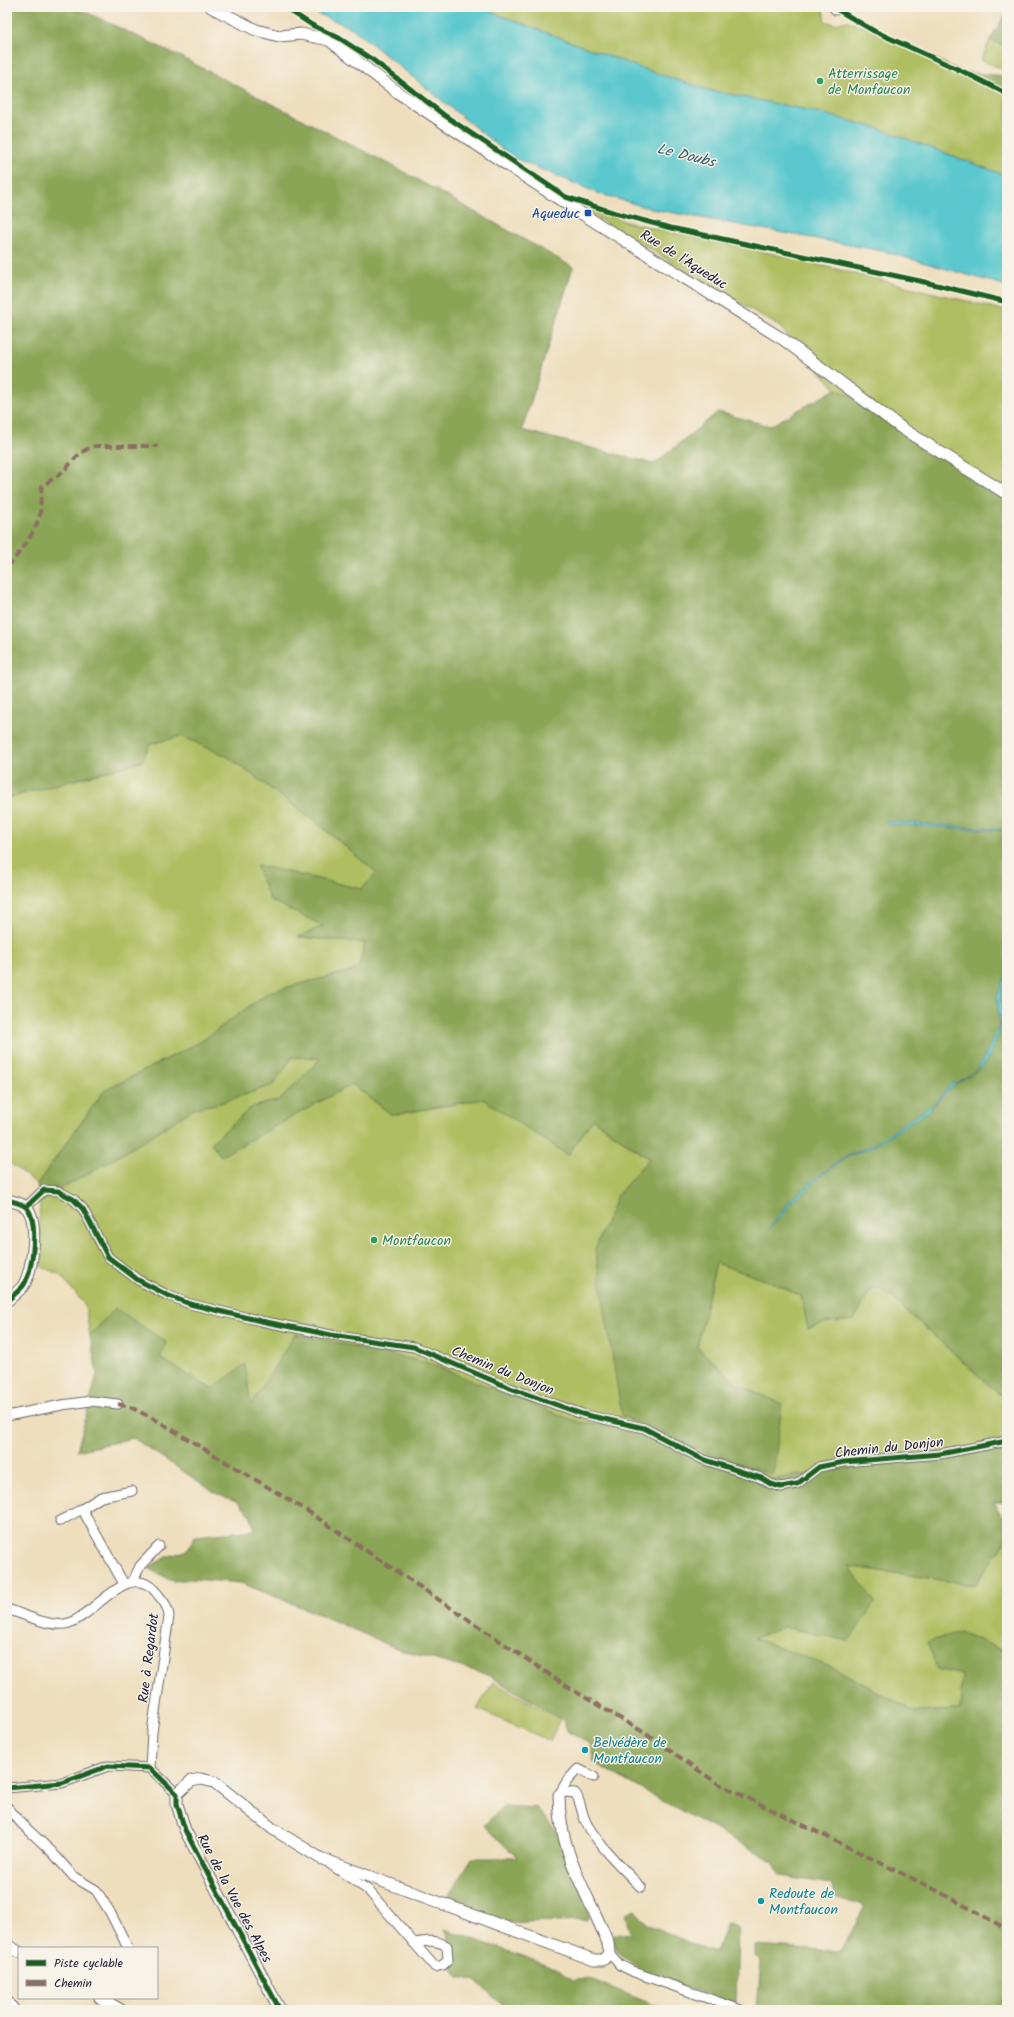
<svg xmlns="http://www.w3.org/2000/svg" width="1014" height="2017" font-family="Kalam,sans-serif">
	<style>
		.green { fill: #afbe61; stroke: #68704e }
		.forest { fill: #8ba557; stroke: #566449 }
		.water { fill: #5ac8ce; stroke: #3e7584 }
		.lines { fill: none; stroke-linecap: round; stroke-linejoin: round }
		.minor-casing { stroke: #696468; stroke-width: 11 }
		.tertiary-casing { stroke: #696468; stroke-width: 13 }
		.minor { stroke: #fff; stroke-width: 9 }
		.tertiary { stroke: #fff; stroke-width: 11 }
		.quiet { stroke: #8d6e63; stroke-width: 4; stroke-dasharray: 8 4; stroke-linecap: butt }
		.cycleway-casing { stroke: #f7f3e8; stroke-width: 8 }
		.cycleway { stroke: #1b5e20; stroke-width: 5 }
		.leisure-dot { fill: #2e9e5b; stroke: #f7f3e8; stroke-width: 1.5 }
		.transit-dot { fill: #1a4fb4; stroke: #f7f3e8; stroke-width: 1.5 }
		.culture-dot { fill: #0f9aa8; stroke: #f7f3e8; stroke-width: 1.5 }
		.labels { text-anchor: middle; stroke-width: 3; stroke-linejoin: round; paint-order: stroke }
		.leisure-label { font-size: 14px; fill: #27864d; stroke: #f7f3e8; text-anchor: start }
		.transit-label { font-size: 14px; fill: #164399; stroke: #f7f3e8; text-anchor: end }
		.street-label { font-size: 14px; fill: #22223b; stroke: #f7f3e8 }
		.culture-label { font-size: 14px; fill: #0d838f; stroke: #f7f3e8; text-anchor: start }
		.water-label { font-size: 15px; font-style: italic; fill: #365c6e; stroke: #f7f3e8 }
	</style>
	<rect width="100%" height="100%" fill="#f7f3e8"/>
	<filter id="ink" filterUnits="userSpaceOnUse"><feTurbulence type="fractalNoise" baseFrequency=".025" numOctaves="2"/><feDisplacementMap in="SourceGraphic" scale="8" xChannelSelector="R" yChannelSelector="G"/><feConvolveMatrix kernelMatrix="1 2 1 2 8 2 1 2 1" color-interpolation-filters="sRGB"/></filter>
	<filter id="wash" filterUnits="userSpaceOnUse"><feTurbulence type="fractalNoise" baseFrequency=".012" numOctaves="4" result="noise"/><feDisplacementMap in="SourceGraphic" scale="16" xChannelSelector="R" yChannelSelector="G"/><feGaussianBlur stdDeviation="0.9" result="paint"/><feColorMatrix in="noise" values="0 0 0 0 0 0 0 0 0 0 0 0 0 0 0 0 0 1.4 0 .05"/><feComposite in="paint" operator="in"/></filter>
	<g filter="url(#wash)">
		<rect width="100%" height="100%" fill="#eedebd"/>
		<g class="green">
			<path d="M478 7H823L825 21 834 24 848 21 874 31 964 72 1007 94V176L880 129 817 112 708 90 638 67Z"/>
			<path d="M990 40 1007 47V71L981 60Z"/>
			<path d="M591 208 626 222 779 255 1007 311V501L836 389 779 326 589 213Z"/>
			<path d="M181 736 228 757 316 822 377 873 361 889 257 865 270 900 324 926 299 937 365 943 358 969 269 992 202 1041 104 1091 37 1184 7 1161V798L142 762 150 744Z"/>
			<path d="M292 1057 322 1058 280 1100 252 1107 211 1143 221 1156 352 1084 392 1115 483 1099 568 1155 593 1119 649 1159 617 1196 622 1416 782 1404 739 1385 697 1347 716 1262 771 1282 801 1296 809 1329 828 1322 854 1320 870 1290 881 1288 999 1394 1007 1393V1465L997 1446 761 1481 618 1426 578 1422 251 1406 212 1389 160 1358 115 1308 90 1336 85 1305 60 1275 38 1265 40 1201 124 1153 195 1108 220 1103 273 1085Z"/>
			<path d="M1007 1538V1652L960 1632 962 1675 960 1710 915 1712 836 1669 753 1638 784 1627 849 1641 847 1566 975 1585Z"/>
			<path d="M493 1682 560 1719 550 1741 477 1709Z"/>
		</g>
		<g class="forest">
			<path d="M7 7H66L86 12 177 55 393 166 573 267 522 430 654 464 718 412 770 426 836 389 875 407 1007 500V1393L999 1394 881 1288 870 1290 854 1320 828 1322 808 1329 801 1296 771 1282 716 1263 697 1347 739 1385 782 1404 773 1475 706 1452 622 1416 595 1249 617 1196 649 1158 593 1119 568 1155 483 1099 392 1115 352 1084 221 1156 211 1143 252 1107 280 1100 321 1058 292 1057 273 1085 220 1103 195 1108 124 1153 40 1201 37 1184 104 1091 202 1041 269 992 358 969 365 943 298 937 323 926 270 900 256 865 361 889 377 873 316 822 228 757 181 736 150 744 142 761 7 798Z"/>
			<path d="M1007 12V47L990 40Z"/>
			<path d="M964 72 1007 76V94Z"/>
			<path d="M115 1308 166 1342 160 1358 212 1389 245 1364 251 1405 295 1334 425 1362 578 1422 618 1426 761 1481 997 1446 1007 1465V1503L993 1502 1007 1523V1538L975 1585 848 1566 875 1602 849 1641 784 1627 754 1638 836 1669 915 1712 960 1710 962 1675 937 1669 927 1642 960 1632 1007 1652V2010H757L761 1960 755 1956V1945L841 1951 865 1907 835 1897 831 1884 780 1876 773 1861 594 1763 590 1744 567 1731 562 1719 486 1674 400 1650 316 1613 241 1583 192 1579 173 1581 147 1568 167 1557 188 1550 195 1536 255 1530 250 1514 236 1501 217 1494 133 1438 77 1451 97 1374 90 1336Z"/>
			<path d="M504 1806 537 1808 564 1841 592 1906 588 1920 495 1923 444 1903 472 1858H517L484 1825Z"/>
			<path d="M635 1910 647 1924 706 1950 716 1951 727 1923 738 1929 736 2004 645 1974 617 1951 612 1935 631 1933 626 1914Z"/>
			<path d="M445 1929 556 1968 572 1981 588 1978 666 2010H508L476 1981 459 1977 452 1968 456 1953Z"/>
		</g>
		<g class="water">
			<path d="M301 7H478L638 67 708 90 817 112 880 129 1007 176V286L883 251 652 209 600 194 512 157 352 28Z"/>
			<path d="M886 821 1007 830V831L886 824Z"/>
			<path d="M1007 951V982L1003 988 1000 999 1003 1011 1002 1025 992 1051 982 1067 953 1086 927 1112 870 1148 847 1157 819 1177 805 1191 792 1201 784 1214 768 1230 783 1211 790 1200 817 1177 843 1158 872 1145 935 1103 953 1082 957 1083 977 1070 988 1050 1000 1024 997 997 1006 974Z"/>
		</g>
	</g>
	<g filter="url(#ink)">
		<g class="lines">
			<g class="minor-casing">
				<g id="minor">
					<path d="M833 7 836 10"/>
					<path d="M26 1207 44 1190 58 1191 73 1199 83 1209 108 1257 138 1280 167 1295 190 1304 261 1321 331 1335 414 1347 510 1388 582 1414 644 1428 702 1459 761 1478 771 1484 781 1487 797 1484 819 1467 844 1462 940 1454 1007 1441"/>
					<path d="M7 1416 62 1405 91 1401 118 1404"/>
					<path d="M60 1521 82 1509"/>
					<path d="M133 1581 140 1566 159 1546"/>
					<path d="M124 1584 82 1509 101 1497 132 1491"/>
					<path d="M7 1609C23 1614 53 1629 69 1623 95 1615 129 1559 156 1592 162 1600 168 1605 169 1616L152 1732 150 1768"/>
					<path d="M7 1788 62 1783 108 1766 150 1768 177 1794"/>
					<path d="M559 1795 564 1792 575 1793C581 1800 581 1815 588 1826 602 1849 622 1868 641 1887"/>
					<path d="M559 1795 567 1781 578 1769 594 1777"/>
					<path d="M7 1807 23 1825 52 1852 74 1877 96 1890 110 1912 128 1948"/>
					<path d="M330 1864 368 1890 435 1967 443 1965 448 1960 447 1946C434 1939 428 1941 414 1943"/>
					<path d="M609 1953 620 1965 634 1972 741 2010"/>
					<path d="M7 2000 15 2010"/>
				</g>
			</g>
			<g class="tertiary-casing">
				<g id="tertiary">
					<path d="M211 7 256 30 279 36 301 34 329 40 400 94 568 205 784 340 903 429 1007 494"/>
					<path d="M7 1200C14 1202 22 1203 27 1208 39 1222 33 1271 23 1286 19 1291 12 1296 7 1301"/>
					<path d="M7 1945 19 1952"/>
					<path d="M100 1998 121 2010"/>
					<path d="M280 2010 185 1830 177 1804V1794L191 1781 201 1779 214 1782 273 1829 320 1858 594 1960H603L609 1953 608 1943C587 1891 559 1854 559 1795"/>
				</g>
			</g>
			<use href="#minor" class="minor"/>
			<use href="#tertiary" class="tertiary"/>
			<g class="quiet">
				<path d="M7 567C18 556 37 530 40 514 41 505 40 496 42 486 48 482 55 478 61 473 75 461 76 452 95 446H158"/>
				<path d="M118 1404 130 1407 156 1420 306 1510 571 1689 643 1732 717 1783 936 1890 1007 1929"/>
			</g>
			<g class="cycleway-casing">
				<g id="cycleway">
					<path d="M284 7 312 25 339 38 373 60 444 115 566 197 615 213 671 228 920 281 1007 302"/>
					<path d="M833 7 874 31 964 72 1007 94"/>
					<path d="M7 1200C14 1202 22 1203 27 1208 39 1222 33 1271 23 1286 19 1291 12 1296 7 1301"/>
					<path d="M26 1207 44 1190 58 1191 73 1199 83 1209 108 1257 138 1280 167 1295 190 1304 261 1321 331 1335 414 1347 510 1388 582 1414 644 1428 702 1459 761 1478 771 1484 781 1487 797 1484 819 1467 844 1462 940 1454 1007 1441"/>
					<path d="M7 1788 62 1783 108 1766 150 1768 177 1794V1804L185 1830 280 2010"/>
				</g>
			</g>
			<use href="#cycleway" class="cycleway"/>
		</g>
	</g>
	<g class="leisure-dot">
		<circle cx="820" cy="81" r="4"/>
		<circle cx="374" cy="1240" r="4"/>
	</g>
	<rect class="transit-dot" x="584" y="209" width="8" height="8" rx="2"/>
	<g class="culture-dot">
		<circle cx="585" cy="1750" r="4"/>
		<circle cx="761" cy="1901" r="4"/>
	</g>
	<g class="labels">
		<g class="leisure-label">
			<text x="828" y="78">Atterrissage<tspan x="828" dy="16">de Monfaucon</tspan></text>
			<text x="382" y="1245">Montfaucon</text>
		</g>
		<g class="transit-label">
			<text x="580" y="218">Aqueduc</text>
		</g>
		<g class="street-label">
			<text transform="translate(684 259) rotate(32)" y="5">Rue de l'Aqueduc</text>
			<text transform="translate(503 1370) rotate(22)" y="5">Chemin du Donjon</text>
			<text transform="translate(889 1447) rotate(-6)" y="5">Chemin du Donjon</text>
			<text transform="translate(148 1658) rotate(-83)" y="5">Rue à Regardot</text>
			<text transform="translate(235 1898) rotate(62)" y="5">Rue de la Vue des Alpes</text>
		</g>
		<g class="culture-label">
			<text x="593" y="1747">Belvédère de<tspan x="593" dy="16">Montfaucon</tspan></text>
			<text x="769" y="1898">Redoute de<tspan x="769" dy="16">Montfaucon</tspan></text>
		</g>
		<g class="water-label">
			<text transform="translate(686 155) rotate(14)" y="5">Le Doubs</text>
		</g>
	</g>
	<rect width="1014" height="2017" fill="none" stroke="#f7f3e8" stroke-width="24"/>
	<rect x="18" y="1947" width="140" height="52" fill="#f7f3e8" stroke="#a29fa3"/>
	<rect x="26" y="1960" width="20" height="6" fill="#1b5e20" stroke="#a29fa3"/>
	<text x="54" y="1967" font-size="12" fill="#22223b">Piste cyclable</text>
	<rect x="26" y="1980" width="20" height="6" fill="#8d6e63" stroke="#a29fa3"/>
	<text x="54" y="1987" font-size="12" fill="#22223b">Chemin</text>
</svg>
